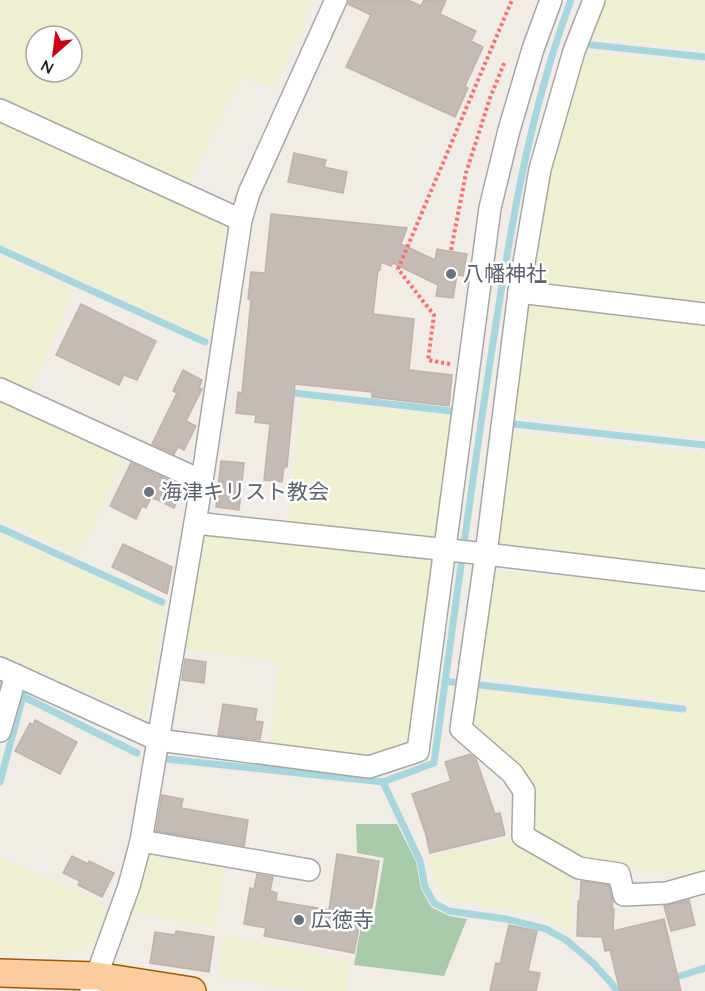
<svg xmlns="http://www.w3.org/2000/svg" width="705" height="991" font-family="Quicksand,'Noto Sans JP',sans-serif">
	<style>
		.farmland { fill: #efefd1; fill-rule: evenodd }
		.cemetery { fill: #a7caa9 }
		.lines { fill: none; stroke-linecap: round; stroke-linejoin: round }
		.stream { stroke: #a6d7df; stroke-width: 7 }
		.building { fill: #c5bbb5; stroke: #c3b1a8; stroke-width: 1.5 }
		.minor-casing { stroke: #a7a7a7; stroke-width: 24 }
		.major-casing { stroke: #9c5b00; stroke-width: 30 }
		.path { stroke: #fc6e6c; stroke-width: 4; stroke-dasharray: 3 3; stroke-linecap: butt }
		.minor { stroke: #fff; stroke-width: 21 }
		.major { stroke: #fdcc9e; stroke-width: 27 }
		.worship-dot { fill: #6b7280; stroke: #fff; stroke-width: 2 }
		.labels { text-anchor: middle; stroke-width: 5; stroke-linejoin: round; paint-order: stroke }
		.worship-label { font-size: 21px; fill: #5b616d; stroke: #fff; text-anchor: start }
	</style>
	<rect width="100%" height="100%" fill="#f1ece6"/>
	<g class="farmland">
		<path d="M0 0H314L274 89 241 76 188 187 0 102ZM36 36H72V72H36Z"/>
		<path d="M602 0H705V50L587 37Z"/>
		<path d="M584 51 705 65V304L530 284 547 178Z"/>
		<path d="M0 119 226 223 210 338 0 244Z"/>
		<path d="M0 256 75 291 29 395 0 382Z"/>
		<path d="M531 303 705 324V438L511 415 525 310Z"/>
		<path d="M0 396 126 454 79 555 0 519Z"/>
		<path d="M301 399 455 417 438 544 288 527Z"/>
		<path d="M509 432 705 454V570L500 549 497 544Z"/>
		<path d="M0 533 165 608 146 718 0 654Z"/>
		<path d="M207 535 439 560 415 746 372 759 269 747 280 661 186 649 202 539Z"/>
		<path d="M497 570 705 591V868L691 872 626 871 583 861 539 836 533 826 534 793 529 780 476 727 473 718 477 689 685 714 687 702 478 677 491 577Z"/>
		<path d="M516 837 572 871 571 934 558 924 534 914 456 901 446 898 436 886 429 857Z"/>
		<path d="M150 851 226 862 214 928 128 910Z"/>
		<path d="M0 857 107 904 96 940 72 954H0Z"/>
		<path d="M223 936 350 960 346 991H309L217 977Z"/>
	</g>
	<path class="cemetery" d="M356 824H397L416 862 421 889 431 907 449 916 467 919 444 976 354 965 363 914 374 915 384 858 357 853Z"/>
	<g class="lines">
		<g class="stream">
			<path d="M592 45 705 57"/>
			<path d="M0 249 205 342"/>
			<path d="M286 392 450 411"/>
			<path d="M514 424 705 445"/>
			<path d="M0 528 162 602"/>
			<path d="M445 681 460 683"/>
			<path d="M0 685 2 686"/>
			<path d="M480 685 683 709"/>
			<path d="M18 694 137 753"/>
			<path d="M166 759 383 782 434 763C453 625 471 487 492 349 510 231 529 112 571 0"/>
			<path d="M0 782 23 696"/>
			<path d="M383 782 420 861 425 887 434 903 449 911 506 919 546 929 566 940 592 962 612 984 617 991"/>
			<path d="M670 979 705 968"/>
		</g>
	</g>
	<g class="building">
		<path d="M349 0H408L421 6 424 0H446L440 14 476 31 471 41 483 47 465 86 468 88 455 117 346 67 371 15 348 4Z"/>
		<path d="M294 153 326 160 324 167 347 172 343 193 288 182Z"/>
		<path d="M271 214 407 228 401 244 435 260 437 249 467 254 463 276 457 275 453 298 436 296 438 285 393 263 391 266 381 262 380 270H378L373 314 414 319 409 370 452 375 449 406 372 397V392L295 384 287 467H284L282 482 264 480 270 424 255 422 256 415 236 413 238 392 242 393 251 300 248 299 251 272 265 273Z"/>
		<path d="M81 304 156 341 137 380 124 375 119 385 56 355Z"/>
		<path d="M183 370 202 380 199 388 202 389 186 421 196 426 184 450 178 447 174 454 152 444 177 393 173 391Z"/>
		<path d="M221 461 244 463 239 510 216 507Z"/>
		<path d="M131 463 184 487 174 508 151 497 146 508 142 506 136 519 110 506Z"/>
		<path d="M123 544 172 567 167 594 112 567Z"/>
		<path d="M185 659 206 662 204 683 182 680Z"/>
		<path d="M223 704 257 709 255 721 263 722 260 740 218 735Z"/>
		<path d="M35 720 77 742 60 774 15 751 30 723 33 725Z"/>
		<path d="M470 754 476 759 495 814 500 813 505 835 430 853 426 835 412 794 451 781 445 762Z"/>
		<path d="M162 795 183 799 181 808 248 820 244 846 156 831Z"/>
		<path d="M337 854 379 861 372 907H371L370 912 362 911 354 953 264 936 266 928 244 924 250 888 254 889 257 874 273 877 270 891 277 893 276 901 329 910Z"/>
		<path d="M72 856 88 864 89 861 114 873 102 897 78 885 80 881 63 873Z"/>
		<path d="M581 881 609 885 613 900 612 909H614L613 931 664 919 681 991H620L610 950 605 951 602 937 577 936 578 901H580Z"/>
		<path d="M689 900 695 925 671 931 664 906Z"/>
		<path d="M509 925 537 931 528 971 540 973 536 991H490L496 963 500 964Z"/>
		<path d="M176 931 214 937 209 972 150 963 155 932 175 935Z"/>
	</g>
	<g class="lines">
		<g class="minor-casing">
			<g id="minor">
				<path d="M594 0 574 51 540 169 519 292 486 554 461 729 512 773 524 791 523 836 579 868 619 874 624 895 666 893 705 882"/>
				<path d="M0 110 241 220"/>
				<path d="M519 292 705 314"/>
				<path d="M0 389 202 481"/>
				<path d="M195 523 477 553 705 580"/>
				<path d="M0 668 158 740 369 767 418 751 490 208 509 130 533 49 551 0"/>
				<path d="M0 731 16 675"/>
				<path d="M141 841 309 870"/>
				<path d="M91 991 129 886 141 841 202 481 241 220 249 193 336 0"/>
			</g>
		</g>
		<g class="major-casing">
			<path id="major" d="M0 973 96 976 192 991"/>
		</g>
		<g class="path">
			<path d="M451 250 466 173 490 98 505 61"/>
			<path d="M450 364 428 360 434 315 398 269 512 0"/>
		</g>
		<use href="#minor" class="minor"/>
		<use href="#major" class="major"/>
	</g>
	<g class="worship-dot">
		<circle cx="451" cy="274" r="6"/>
		<circle cx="149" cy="492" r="6"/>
		<circle cx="299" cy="920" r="6"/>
	</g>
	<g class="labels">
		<g class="worship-label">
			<text x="463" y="281">八幡神社</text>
			<text x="161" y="499">海津キリスト教会</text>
			<text x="311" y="927">広徳寺</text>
		</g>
	</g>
	<g transform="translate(54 54) rotate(208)"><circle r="28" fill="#ffffff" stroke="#a6a6a6" stroke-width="1.5"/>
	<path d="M0-4.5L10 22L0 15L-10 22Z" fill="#d00012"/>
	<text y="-9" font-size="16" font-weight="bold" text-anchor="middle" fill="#202020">N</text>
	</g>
</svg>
